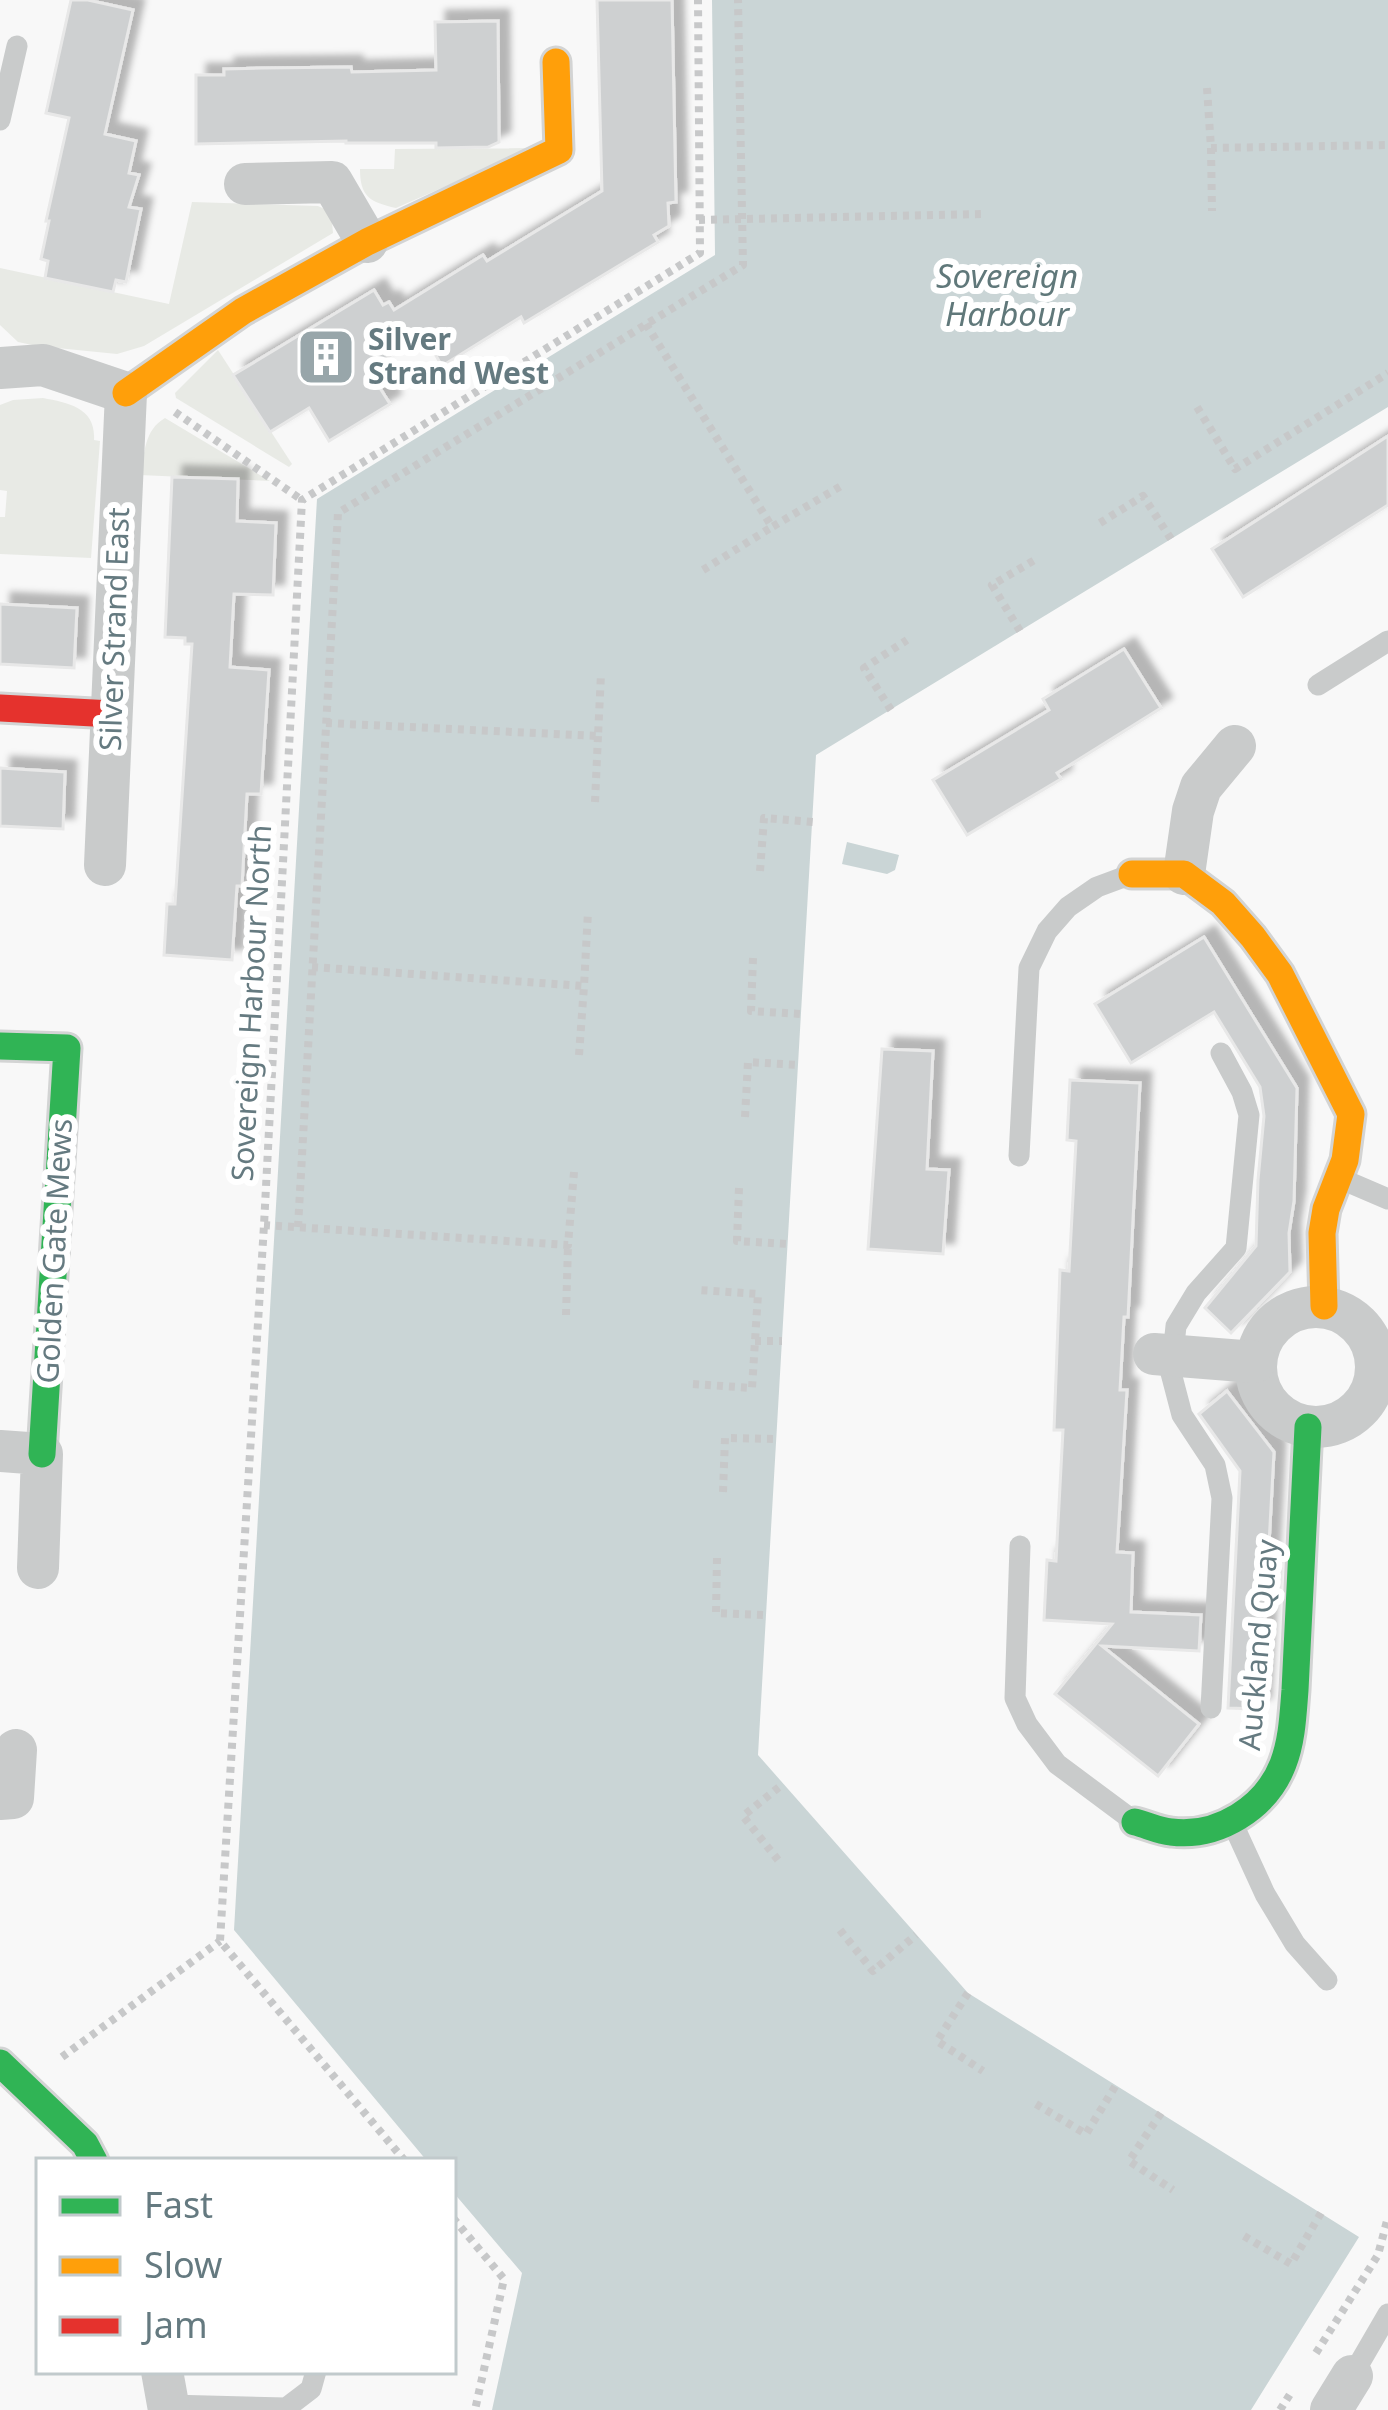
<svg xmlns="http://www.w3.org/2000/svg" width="1388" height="2410" font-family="'Noto Sans',sans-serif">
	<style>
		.green { fill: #e8eae5 }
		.water { fill: #cad5d6 }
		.building { fill: #ced0d1; stroke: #e8e8e8; stroke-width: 3; filter: url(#shadow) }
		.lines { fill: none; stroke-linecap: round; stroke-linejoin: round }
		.fast-casing { stroke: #d3d4d4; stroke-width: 33 }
		.slow-casing { stroke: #d3d4d4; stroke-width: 33 }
		.jam-casing { stroke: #d3d4d4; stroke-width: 33 }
		.path { stroke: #c7c8c9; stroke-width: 8; stroke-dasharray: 6 6; stroke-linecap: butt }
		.lane { stroke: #c9cbcb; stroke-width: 21 }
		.street { stroke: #c9cbcb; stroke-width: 42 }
		.fast { stroke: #30b455; stroke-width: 27 }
		.slow { stroke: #ff9f0a; stroke-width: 27 }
		.jam { stroke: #e5322d; stroke-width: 27 }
		.labels { text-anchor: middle; stroke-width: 12; stroke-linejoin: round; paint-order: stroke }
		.poi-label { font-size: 30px; font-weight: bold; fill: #657a80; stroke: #fff; text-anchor: start }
		.street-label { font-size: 30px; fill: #657a80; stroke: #fff }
		.water-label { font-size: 33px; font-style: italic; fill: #60787a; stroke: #fff }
	</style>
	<defs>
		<filter id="shadow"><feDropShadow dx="11" dy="-11" stdDeviation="3" flood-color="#0004"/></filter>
	</defs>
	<rect width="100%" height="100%" fill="#f8f8f8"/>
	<g class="green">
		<path d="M533 148 396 208C370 202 360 197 360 169H394L395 149Z"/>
		<path d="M192 202 318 206 331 212 333 233 144 346 117 354 37 346 18 342 0 325V268L169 304Z"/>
		<path d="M218 350 292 464 289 467 176 398 175 393Z"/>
		<path d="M43 398C69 403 96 408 94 440L100 441 91 558 0 554V517H5L7 491 0 490V405L13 400Z"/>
		<path d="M165 418 270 481 140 475C145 453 144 430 165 418Z"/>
	</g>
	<g class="water">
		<path d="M712 0H1388V407L816 755 766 1615 758 1755 968 1993 1359 2237 1251 2410H492L522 2273 453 2192V2161H427L234 1930 317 499 715 255Z"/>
		<path d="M847 842 899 855 895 870 887 874 842 864Z"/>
	</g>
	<g class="building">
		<path d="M71 0H88L133 10 105 134 136 141 129 173 139 175 129 207 141 209 126 282 116 280 113 292 45 278 48 261 41 259 49 221H46L69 118 46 113Z"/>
		<path d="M597 0H672L676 202 668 203 669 226 654 235 658 242 524 323 521 317 442 366 424 335 368 369 390 404 329 441 309 408 270 432 233 375 374 290 383 305 389 302 394 310 483 255 487 261 602 191Z"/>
		<path d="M498 21 499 142 488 147 436 148V143H346V141L196 144V75H224V69L262 68 351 67 352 72 436 70 435 22Z"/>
		<path d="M1388 436V505L1243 597 1212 549Z"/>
		<path d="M172 477 238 479 237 521 276 523 273 595 234 594 230 667 269 670 261 794H247L242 886H237L232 960 164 955 167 904H175L192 644H185V638L165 637Z"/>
		<path d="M0 604 77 608 74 668 0 664Z"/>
		<path d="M1124 649 1161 708 1057 773 1061 779 967 835 933 780 1049 710 1043 699Z"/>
		<path d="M0 768 65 772 63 829 0 826Z"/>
		<path d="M1204 937 1297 1088 1294 1201 1289 1233 1290 1272 1231 1333 1205 1308 1256 1246 1258 1180 1264 1116 1260 1087 1214 1012 1131 1063 1095 1004Z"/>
		<path d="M882 1049 933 1051 927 1169 949 1170 943 1254 868 1249Z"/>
		<path d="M1070 1080 1140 1083 1128 1317H1124L1120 1390H1127L1117 1552 1133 1553 1131 1612 1201 1615 1199 1651 1102 1646 1199 1724 1158 1776 1055 1694 1112 1624 1044 1620 1047 1560 1056 1561 1063 1430H1054L1060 1270 1069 1271 1076 1141 1067 1140Z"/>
		<path d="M1227 1391 1274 1452 1260 1709 1228 1708 1240 1471 1199 1414Z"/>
	</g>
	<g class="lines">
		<g class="fast-casing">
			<g id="fast">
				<path d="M0 1046 67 1048 42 1454"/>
				<path d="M1135 1822C1147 1825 1159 1831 1171 1832 1218 1838 1266 1808 1283 1764 1292 1741 1293 1715 1295 1690L1308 1427"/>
				<path d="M0 2063 85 2144 94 2161"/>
			</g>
		</g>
		<g class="slow-casing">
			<g id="slow">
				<path d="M126 393 243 311 367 242 559 150 556 62"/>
				<path d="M1132 874H1184L1223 903 1253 937 1280 974 1351 1114 1345 1160 1326 1209 1322 1233 1324 1306"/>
			</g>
		</g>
		<g class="jam-casing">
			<path id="jam" d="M0 708 112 714"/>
		</g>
		<g class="path">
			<path d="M1207 88 1211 148 1388 145"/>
			<path d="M1211 148 1212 211"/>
			<path d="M699 220 984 214"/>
			<path d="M646 324 772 527 841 486"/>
			<path d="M1197 407 1235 469 1388 373"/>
			<path d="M175 412 302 500"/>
			<path d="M1100 523 1143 496 1171 539"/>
			<path d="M703 570 772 527"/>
			<path d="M1020 631 992 585 1038 558"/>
			<path d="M891 710 864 668 907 640"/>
			<path d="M326 723 598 736 601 674"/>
			<path d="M595 802 598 736"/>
			<path d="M760 871 764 818 813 822"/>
			<path d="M753 958 751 1011 801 1014"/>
			<path d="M312 967 584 986 588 912"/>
			<path d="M579 1055 584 986"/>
			<path d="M745 1117 748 1062 799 1065"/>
			<path d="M739 1188 737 1241 788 1244"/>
			<path d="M264 1225 568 1245 574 1172"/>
			<path d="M298 1227 338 513 743 265 738 0"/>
			<path d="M566 1315 568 1245"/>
			<path d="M755 1341H782"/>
			<path d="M693 1384 752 1388 758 1294 699 1290"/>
			<path d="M723 1492 725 1438 776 1439"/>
			<path d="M717 1558 716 1613 766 1615"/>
			<path d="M778 1860 743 1816 783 1784"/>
			<path d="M840 1930 873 1971 916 1935"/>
			<path d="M968 1993 937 2041 983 2071"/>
			<path d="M62 2057 220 1941"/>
			<path d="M1036 2104 1086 2134 1116 2085"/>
			<path d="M1161 2113 1129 2161 1173 2190"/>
			<path d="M405 2161 220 1941 264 1225 302 500 700 253 698 0"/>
			<path d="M453 2218 504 2279 475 2410"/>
			<path d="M1244 2236 1291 2264 1321 2213"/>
			<path d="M1316 2353 1378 2255 1388 2217"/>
			<path d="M1280 2410 1292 2391"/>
		</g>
		<g class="lane">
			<path d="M0 120 17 46"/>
			<path d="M1318 685 1388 641"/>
			<path d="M1019 1156 1029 968 1047 931 1068 907 1097 887 1132 874"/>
			<path d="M1339 1178 1388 1199"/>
			<path d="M1020 1546 1015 1698 1027 1724 1057 1764 1135 1822"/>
			<path d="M1211 1708 1222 1498 1215 1465 1182 1415 1171 1373 1176 1326 1196 1293 1236 1248 1249 1115 1242 1092 1221 1053"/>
			<path d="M1232 1822 1265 1894 1295 1944 1327 1980"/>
			<path d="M1352 2376 1388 2314"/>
			<path d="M169 2405 286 2408 311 2389 316 2371"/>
		</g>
		<g class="street">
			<path d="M245 184 332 182 367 242"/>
			<path d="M0 368 43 365 126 393 105 865"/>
			<path d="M1184 874 1193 811 1201 787 1235 746"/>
			<circle cx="1316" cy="1367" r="60"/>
			<path d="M1154 1354 1255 1362"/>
			<path d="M0 1451 42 1454 38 1568"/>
			<path d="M0 1799 13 1798 16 1750"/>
			<path d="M162 2371 169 2410"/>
			<path d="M1331 2410 1352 2376"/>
		</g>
		<use href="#fast" class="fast"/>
		<use href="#slow" class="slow"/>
		<use href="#jam" class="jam"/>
	</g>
	<defs>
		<g id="building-square" transform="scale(3)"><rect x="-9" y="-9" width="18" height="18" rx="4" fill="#98a6aa" stroke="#fff"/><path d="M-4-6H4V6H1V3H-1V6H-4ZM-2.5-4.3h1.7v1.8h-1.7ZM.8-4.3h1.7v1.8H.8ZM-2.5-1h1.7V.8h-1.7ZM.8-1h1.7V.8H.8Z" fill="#fff"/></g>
	</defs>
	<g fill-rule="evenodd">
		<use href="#building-square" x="326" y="357"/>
	</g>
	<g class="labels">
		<g class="poi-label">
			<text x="368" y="350">Silver<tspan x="368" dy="34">Strand West</tspan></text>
		</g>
		<g class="street-label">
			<text transform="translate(115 629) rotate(-88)" y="10">Silver Strand East</text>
			<text transform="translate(252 1003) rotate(-87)" y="10">Sovereign Harbour North</text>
			<text transform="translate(55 1251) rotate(-87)" y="10">Golden Gate Mews</text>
			<text transform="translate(1259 1645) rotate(-85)" y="10">Auckland Quay</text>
		</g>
		<g class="water-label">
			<text x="1007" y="288">Sovereign<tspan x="1007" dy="38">Harbour</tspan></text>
		</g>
	</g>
	<rect x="36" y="2158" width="420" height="216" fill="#ffffff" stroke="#c1cacc" stroke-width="3"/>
	<rect x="60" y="2197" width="60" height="18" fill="#30b455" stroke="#c1cacc" stroke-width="3"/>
	<text x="144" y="2218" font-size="36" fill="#657a80">Fast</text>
	<rect x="60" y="2257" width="60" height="18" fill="#ff9f0a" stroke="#c1cacc" stroke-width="3"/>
	<text x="144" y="2278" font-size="36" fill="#657a80">Slow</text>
	<rect x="60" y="2317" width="60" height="18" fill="#e5322d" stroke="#c1cacc" stroke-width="3"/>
	<text x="144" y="2338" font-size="36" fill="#657a80">Jam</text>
</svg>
